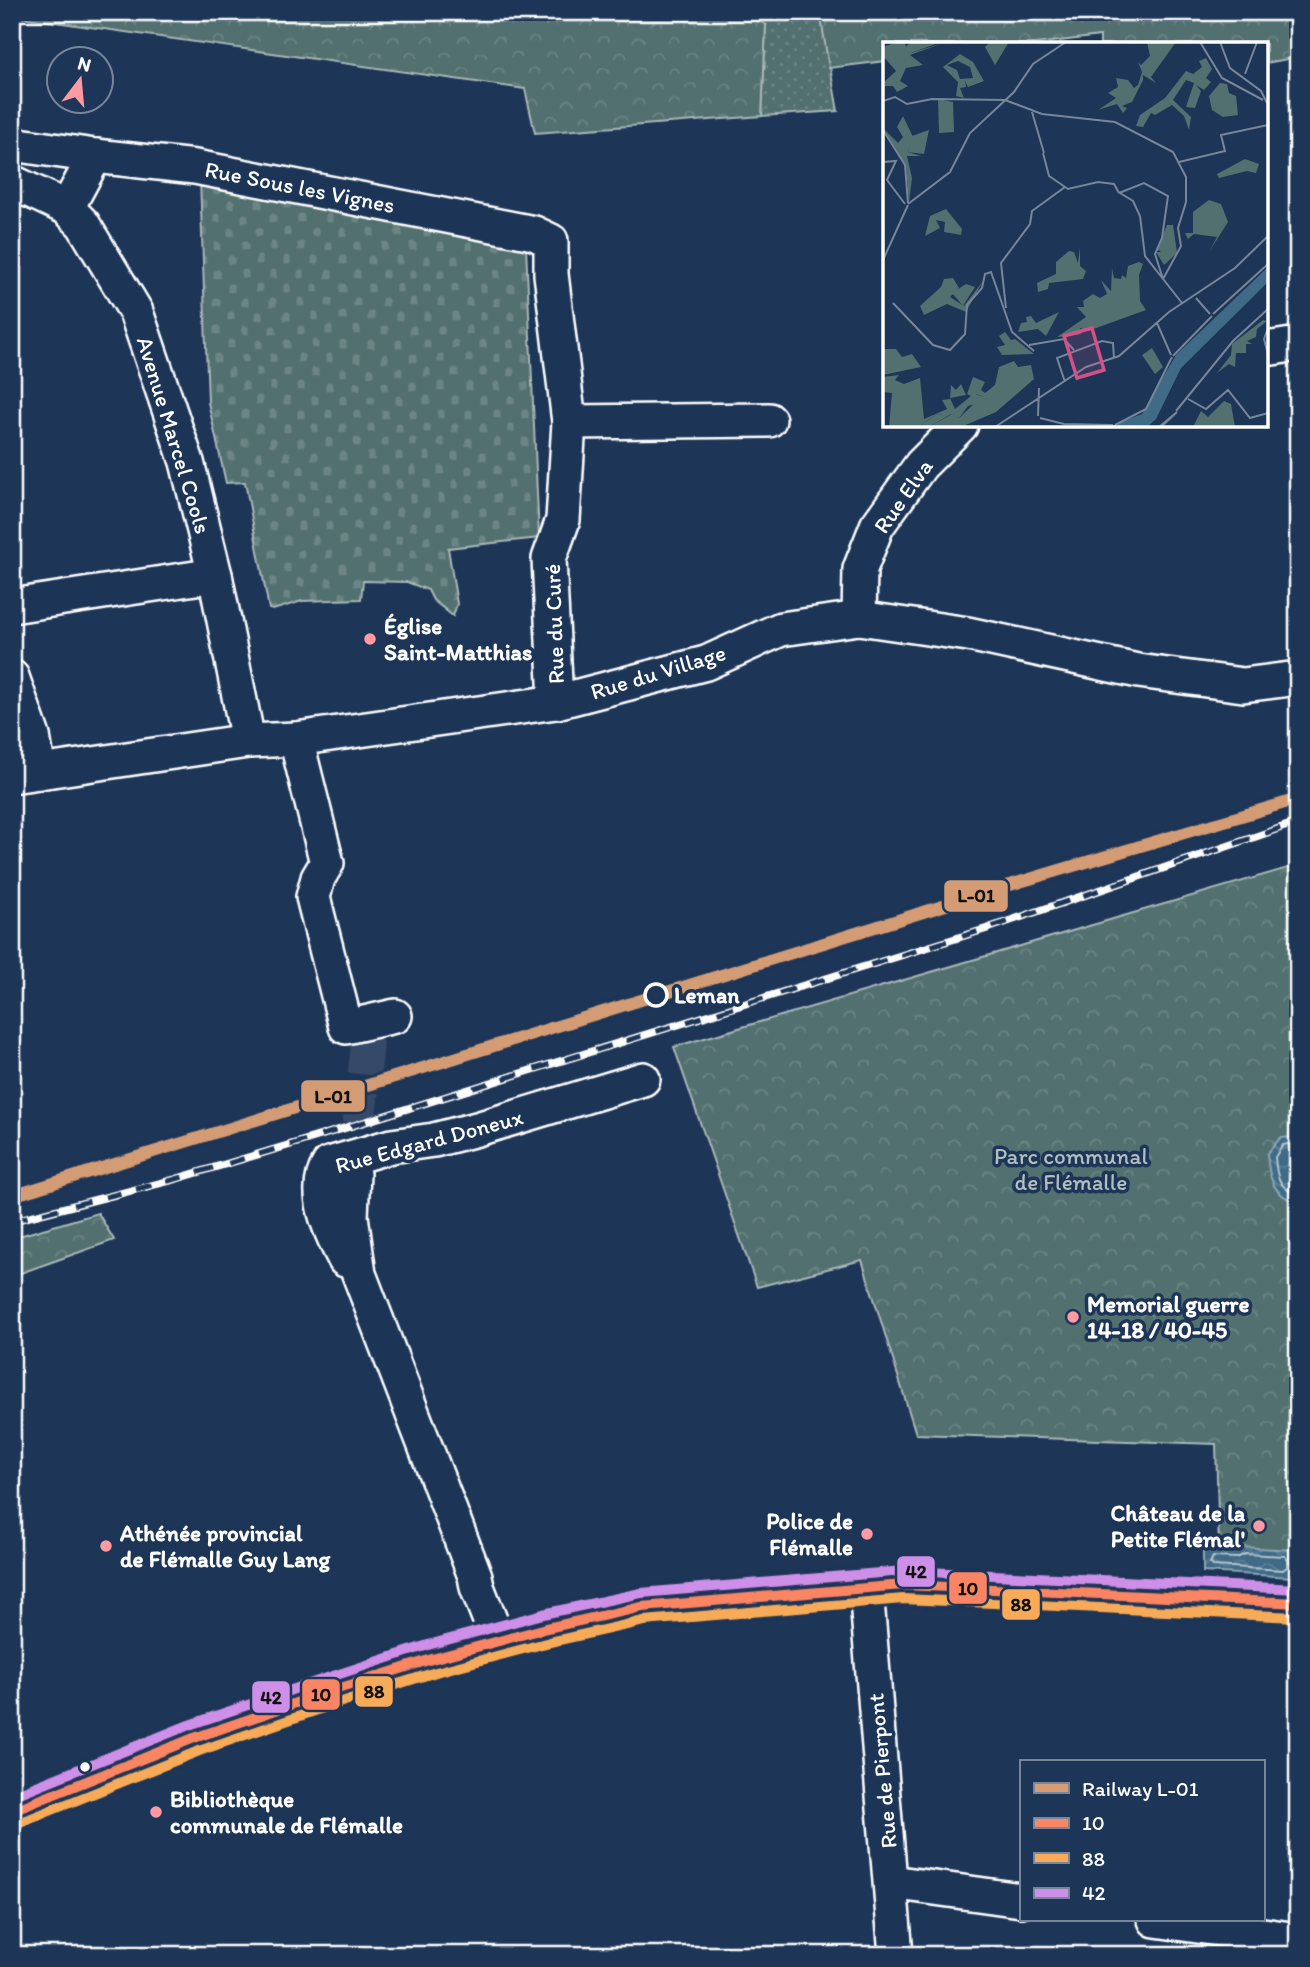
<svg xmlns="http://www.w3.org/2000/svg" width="1310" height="1967" font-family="Itim,sans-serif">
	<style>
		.grass { fill: url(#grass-dots); stroke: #a8b8b7; stroke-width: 2 }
		.forest { fill: url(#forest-crowns); stroke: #a8b8b7; stroke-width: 2 }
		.cemetery { fill: url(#cemetery-stones); stroke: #a8b8b7; stroke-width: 2 }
		.water { fill: url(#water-waves); stroke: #8ca6b6; stroke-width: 2 }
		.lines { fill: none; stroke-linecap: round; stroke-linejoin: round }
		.shore { stroke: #b3c4cf; stroke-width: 2 }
		.minor-tunnel { stroke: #344968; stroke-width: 33; stroke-dasharray: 33 17; stroke-linecap: butt }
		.minor-casing { stroke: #fff; stroke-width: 38 }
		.minor { stroke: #1d3557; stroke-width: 33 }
		.rail-casing { stroke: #fff; stroke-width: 8 }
		.rail { stroke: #1d3557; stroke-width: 5; stroke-dasharray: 16; stroke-linecap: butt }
		.bus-1-casing { stroke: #1d3557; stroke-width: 16 }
		.bus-2-casing { stroke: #1d3557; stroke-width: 16 }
		.bus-3-casing { stroke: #1d3557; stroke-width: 16 }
		.bus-1 { stroke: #f98564; stroke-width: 10 }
		.bus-2 { stroke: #f7ab59; stroke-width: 10 }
		.bus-3 { stroke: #ce8fe9; stroke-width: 10 }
		.rail-1-casing { stroke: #1d3557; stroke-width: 18 }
		.rail-1 { stroke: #d39c74; stroke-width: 12 }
		.poi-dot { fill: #ff9aa2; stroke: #1d3557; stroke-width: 2.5 }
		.stop-dot { fill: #1d3557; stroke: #fff; stroke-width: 3.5 }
		.bus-dot { fill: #fff; stroke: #1d3557; stroke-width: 2.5 }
		.labels { text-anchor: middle; stroke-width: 7; stroke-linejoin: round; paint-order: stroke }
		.street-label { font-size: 23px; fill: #fff; stroke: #1d3557 }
		.poi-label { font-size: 23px; font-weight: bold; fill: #fff; stroke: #1d3557; text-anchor: start }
		.stop-label { font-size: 23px; font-weight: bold; fill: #fff; stroke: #1d3557; text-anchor: start }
		.park-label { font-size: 23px; fill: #b1bfbe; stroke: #1d3557 }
		.inset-road { fill: none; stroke: #77869a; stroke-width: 2 }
		.view { fill: #d15284; fill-opacity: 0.15; stroke: #d15284; stroke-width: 3.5 }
		.inset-edge { fill: none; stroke: #fff; stroke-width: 3.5 }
		.line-badge { stroke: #1d3557; stroke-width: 2.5 }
		.pale-badge-label { font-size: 19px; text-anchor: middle; font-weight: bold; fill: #111 }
	</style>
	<defs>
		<pattern id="grass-dots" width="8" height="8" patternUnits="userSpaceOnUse" patternTransform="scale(1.75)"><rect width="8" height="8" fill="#52706f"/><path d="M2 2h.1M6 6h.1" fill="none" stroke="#6c8585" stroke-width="1.8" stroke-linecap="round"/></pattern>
		<pattern id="forest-crowns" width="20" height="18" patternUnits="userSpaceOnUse" patternTransform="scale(1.75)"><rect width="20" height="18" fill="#52706f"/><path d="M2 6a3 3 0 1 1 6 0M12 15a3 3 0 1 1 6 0" fill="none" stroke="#6c8585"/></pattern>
		<pattern id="cemetery-stones" width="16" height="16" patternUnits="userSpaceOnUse" patternTransform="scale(1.75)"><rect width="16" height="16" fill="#52706f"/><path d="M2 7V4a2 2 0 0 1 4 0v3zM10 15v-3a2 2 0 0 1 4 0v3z" fill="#6c8585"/></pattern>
		<pattern id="water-waves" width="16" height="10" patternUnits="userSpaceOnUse" patternTransform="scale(1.75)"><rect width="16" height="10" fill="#406b86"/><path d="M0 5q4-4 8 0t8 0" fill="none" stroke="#5d8198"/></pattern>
	</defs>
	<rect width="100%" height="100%" fill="#1d3557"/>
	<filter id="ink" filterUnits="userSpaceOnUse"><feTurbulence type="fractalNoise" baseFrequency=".0143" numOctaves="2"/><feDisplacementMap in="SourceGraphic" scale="14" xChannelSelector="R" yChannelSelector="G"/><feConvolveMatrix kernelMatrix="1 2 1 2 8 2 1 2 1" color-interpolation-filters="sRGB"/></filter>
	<g filter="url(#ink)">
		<path class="grass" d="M743 12H820L838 111 762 116 766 25Z"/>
		<g class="forest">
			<path d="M12 12H743L766 25 762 116 535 133 525 89 12 16Z"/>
			<path d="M820 12H1298V57L1266 63V44H1100V36L1036 44H885V61L829 68Z"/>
			<path d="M1298 865V1553L1219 1550 1216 1444 916 1434 862 1260 757 1287 674 1047Z"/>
			<path d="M98 1213 114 1240 12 1276V1238Z"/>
		</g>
		<path class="cemetery" d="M200 179 526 247 539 538 448 548 457 604 453 616 433 600 428 590 407 582 363 581 361 599 302 601 273 610 269 609 245 482 226 483 208 402Z"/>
		<g class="water">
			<path d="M1298 1132V1203C1272 1195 1269 1178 1267 1154L1280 1138 1293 1137Z"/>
			<path d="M1239 1547 1295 1550 1293 1577 1203 1572V1550L1238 1551Z"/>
		</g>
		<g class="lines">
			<g class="shore">
				<path d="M1298 1142 1283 1145 1275 1157C1276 1175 1279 1189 1298 1195"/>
				<path d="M1245 1554 1285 1556 1287 1559V1567L1283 1570 1213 1566 1210 1563 1213 1557 1237 1558Z"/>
			</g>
			<path class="minor-tunnel" d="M353 1174 367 1049 361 1010"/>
			<g class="minor-casing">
				<g id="minor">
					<path d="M12 144 95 156 195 167 534 233 551 241V274L569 422 563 520 549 559 556 702"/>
					<path d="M12 182 67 208 83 224 136 312 187 462 215 575 248 741"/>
					<path d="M67 208 95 156"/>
					<path d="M1266 349 1298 344"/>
					<path d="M569 422 769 420"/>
					<path d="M12 606 215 575"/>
					<path d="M859 618 860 569 877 526 921 465 961 425"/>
					<path d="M12 677 33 736 39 772"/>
					<path d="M296 739 327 863 318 878 313 897 346 1027 395 1016"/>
					<path d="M12 776 248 741 296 739 556 702 706 663 781 629 859 618 968 634 1138 671 1243 685 1298 678"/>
					<path d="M353 1174 351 1216 359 1274 475 1576 477 1587 498 1641"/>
					<path d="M345 1260C331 1233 311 1192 329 1164L391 1146 434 1140 477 1129 643 1079"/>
					<path d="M866 1588 896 1955"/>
					<path d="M12 1811 194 1738 325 1693 432 1659 547 1628 642 1607 707 1600 903 1585 1298 1603"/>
					<path d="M891 1882 1021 1900"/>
					<path d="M1155 1920 1298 1940"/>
				</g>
			</g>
			<use href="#minor" class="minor"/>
			<g class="rail-casing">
				<path id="rail" d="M12 1221 176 1179 316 1137 986 929 1298 822"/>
			</g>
			<use href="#rail" class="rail"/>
			<g class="bus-1-casing">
				<path id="bus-1" d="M12 1811 194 1738 325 1693 432 1659 547 1628 642 1607 903 1585 1298 1603"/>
			</g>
			<g class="bus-2-casing">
				<path id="bus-2" d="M17 1824 199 1751 329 1706 436 1672 550 1642 644 1621 903 1599 1297 1617"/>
			</g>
			<g class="bus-3-casing">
				<path id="bus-3" d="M12 1796 189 1725 321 1680 428 1645 543 1614 641 1593 904 1571 1298 1589"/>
			</g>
			<use href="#bus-1" class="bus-1"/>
			<use href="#bus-2" class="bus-2"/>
			<use href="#bus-3" class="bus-3"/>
			<g class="rail-1-casing">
				<path id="rail-1" d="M12 1196 1023 881 1298 799"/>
			</g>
			<use href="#rail-1" class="rail-1"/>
		</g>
	</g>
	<g class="poi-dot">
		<circle cx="370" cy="639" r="7"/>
		<circle cx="1073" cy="1317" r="7"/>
		<circle cx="1259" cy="1526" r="7"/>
		<circle cx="867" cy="1534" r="7"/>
		<circle cx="106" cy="1546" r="7"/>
		<circle cx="156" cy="1812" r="7"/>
	</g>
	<circle class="stop-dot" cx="656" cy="995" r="11"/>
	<circle class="bus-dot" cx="85" cy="1767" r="6"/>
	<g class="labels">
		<g class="street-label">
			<text transform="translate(300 187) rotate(11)" y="8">Rue Sous les Vignes</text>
			<text transform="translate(174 435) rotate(73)" y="8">Avenue Marcel Cools</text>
			<text transform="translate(903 496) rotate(-55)" y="8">Rue Elva</text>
			<text transform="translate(554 624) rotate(-92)" y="8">Rue du Curé</text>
			<text transform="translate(658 672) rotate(-17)" y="8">Rue du Village</text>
			<text transform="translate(429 1141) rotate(-15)" y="8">Rue Edgard Doneux</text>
			<text transform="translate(882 1771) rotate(-95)" y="8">Rue de Pierpont</text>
		</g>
		<g class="poi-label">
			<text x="384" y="634">Église<tspan x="384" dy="26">Saint-Matthias</tspan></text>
			<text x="1087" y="1312">Memorial guerre<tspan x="1087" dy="26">14-18 / 40-45</tspan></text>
			<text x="1245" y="1521" text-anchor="end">Château de la<tspan x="1245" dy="26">Petite Flémal'</tspan></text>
			<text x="853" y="1529" text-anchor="end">Police de<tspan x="853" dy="26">Flémalle</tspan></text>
			<text x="120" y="1541">Athénée provincial<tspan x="120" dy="26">de Flémalle Guy Lang</tspan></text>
			<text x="170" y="1807">Bibliothèque<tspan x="170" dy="26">communale de Flémalle</tspan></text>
		</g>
		<g class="stop-label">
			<text x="674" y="1003">Leman</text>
		</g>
		<g class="park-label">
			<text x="1071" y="1164">Parc communal<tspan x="1071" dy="26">de Flémalle</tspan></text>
		</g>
	</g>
	<g transform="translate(883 42)">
		<rect width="385" height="385" fill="#1d3557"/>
		<path d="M14 0H22L23 5 27 0H58L28 11 13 41H0L13 29 0 14V5ZM107 0H126L112 23 102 5ZM46 88 41 112 25 110 29 94ZM63 167 79 187 78 193 61 190 62 180 53 178 57 186 42 194 47 174ZM197 205V224L203 229 200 237 166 241 165 247 155 250 154 241 173 232V220L186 209 191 210 195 221ZM0 307H13L19 315 29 312 38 325 0 333ZM92 352 105 356 112 353 106 358H97L100 366 82 377 92 362 85 364 76 376 68 372 46 385H35L52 373 74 370Z" fill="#52706f"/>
		<path d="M63 0 27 13 40 23 23 26 17 39 25 44 14 50 10 44H0L4 39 13 41 20 20 28 11ZM264 0H293L268 35 273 41 260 33V38L249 60 239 64 244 66 240 71 234 62 215 68 233 56 225 51 235 45 233 36 245 38 251 46 255 43 259 30 255 20 258 23 267 14ZM77 12 90 20 101 39 85 45 82 39 83 45 77 46 81 56 73 54 75 40 60 25ZM75 19 87 25 90 36 77 37 74 28 64 23ZM323 16 329 27 323 36 328 40 321 48 313 43 318 49 312 66 303 65 311 41 303 38 290 58 308 75 306 88 301 74 289 63 272 73 268 71 260 85 253 84 257 73 282 56 303 29 310 32 319 25 316 19ZM337 41 344 42 346 51 353 54 355 73 340 75 329 68 326 54ZM20 74 30 95 25 110 38 114H24L29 136 26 160 23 124 0 86 15 101 20 95 14 85ZM326 158 338 162 345 180 326 210 334 195 311 192 305 197 302 191H310V170ZM284 183H290L294 211 281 223 273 210H278L274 207ZM256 220 260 222 256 233 257 259 263 268 205 289 197 286 198 292 194 293 174 295 203 275 194 265H201L200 259 210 252 217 256 224 252 218 238 228 249 229 226 231 236 238 237 239 233 243 236 245 224ZM70 236 76 246 67 255 81 264 100 239 83 270 64 262 41 273 37 264 58 245 61 237ZM176 270 163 294 155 287 135 290 138 281 144 280 143 275 148 274 153 281ZM380 278 384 279 374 287 373 295 364 299 369 302H363V311H353L352 325 346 322 334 331 348 313 349 302ZM122 290 128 298 132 297 151 312 119 313 114 305 122 303 116 294ZM269 306 280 325 272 332 259 313ZM131 319 135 325 148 323 151 337 113 370 78 385H46L69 372 76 376 97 356 107 357 93 352 74 371 52 373 35 385H6L9 351 0 350V335L16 333 12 338 21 342 37 336 41 377 64 367 59 358 67 357 68 343 73 348 78 342 83 353 67 356 72 367 88 354 84 352 90 335 102 340 98 348 102 351 112 343 116 325ZM341 359 348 362 352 385H310L318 369 325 375Z" fill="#52706f" fill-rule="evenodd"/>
		<path d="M362 117 376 122 373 131 364 129 336 136 334 132ZM83 242 92 245 80 264 69 251Z" fill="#52706f"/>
		<path d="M55 57 70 60 71 90 56 91Z" fill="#52706f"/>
		<path d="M385 225V240L298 326 273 377 264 385H225L259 372 293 313Z" fill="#406b86"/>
		<path class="inset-road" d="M317 0 339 36 380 58M337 0 347 26 378 49 385 63M362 32 374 0M0 59 12 55 24 62 49 57 122 58 159 72 232 80 290 110 303 135V160L295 186 298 204 280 237M149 70 161 111M0 88 22 123 25 161M160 111 166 134 185 147 215 140 231 142 236 151M0 120 13 119 4 138 22 162M296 120 342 109 338 93 385 83M236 151 261 141 285 154 279 196 272 212 280 237M237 151 250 159 257 174 262 214 299 261M25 162 67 130 87 91 131 50 150 22 183 0M0 218 25 163M313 256 327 272M10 261 50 303 67 308 82 292 84 263 99 246 102 232 108 230 129 290 151 309M123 266 118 221 147 182 149 169 182 145M330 272 385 222M274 281 288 313M385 286 381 297 385 312M146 303 181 297 191 308M290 314 329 274M182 340 174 316 219 299 230 301 231 316M305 357 323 367 345 348 367 376 385 371M293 369 350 299 385 267M155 374 156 346M157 376 181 382 230 383M232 383 263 367 289 315M112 385 203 325 236 314 286 270 352 226 385 194M276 385 294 370 278 385"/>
		<path class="view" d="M209 286 221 328 194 336 181 294Z"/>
		<rect width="385" height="385" class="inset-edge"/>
	</g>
	<g class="line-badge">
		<rect x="943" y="879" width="66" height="34" rx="7" fill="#d39c74"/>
		<rect x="300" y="1079" width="66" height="34" rx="7" fill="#d39c74"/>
		<rect x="896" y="1555" width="40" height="33" rx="7" fill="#ce8fe9"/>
		<rect x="948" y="1571" width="40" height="34" rx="7" fill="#f98564"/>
		<rect x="1001" y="1588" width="40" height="33" rx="7" fill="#f7ab59"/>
		<rect x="354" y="1675" width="40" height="33" rx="7" fill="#f7ab59"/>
		<rect x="301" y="1678" width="40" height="33" rx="7" fill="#f98564"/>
		<rect x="251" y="1680" width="40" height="34" rx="7" fill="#ce8fe9"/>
	</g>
	<g class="pale-badge-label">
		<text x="976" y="902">L-01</text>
		<text x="333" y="1103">L-01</text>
		<text x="916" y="1578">42</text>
		<text x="968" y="1595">10</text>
		<text x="1021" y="1611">88</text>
		<text x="374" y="1698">88</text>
		<text x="321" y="1701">10</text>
		<text x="271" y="1704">42</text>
	</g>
	<rect width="1310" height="1967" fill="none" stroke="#1d3557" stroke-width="42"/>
	<rect x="21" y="21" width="1268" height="1925" fill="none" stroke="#fff" stroke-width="2.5" filter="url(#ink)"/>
	<rect x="1020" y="1760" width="245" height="161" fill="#1d3557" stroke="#77869a" stroke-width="2"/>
	<rect x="1034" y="1783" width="35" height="10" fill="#d39c74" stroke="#77869a" stroke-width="2"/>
	<text x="1082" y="1796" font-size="21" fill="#ffffff">Railway L-01</text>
	<rect x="1034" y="1818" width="35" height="10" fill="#f98564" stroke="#77869a" stroke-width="2"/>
	<text x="1082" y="1830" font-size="21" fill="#ffffff">10</text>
	<rect x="1034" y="1853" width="35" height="10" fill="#f7ab59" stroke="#77869a" stroke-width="2"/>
	<text x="1082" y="1866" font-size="21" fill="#ffffff">88</text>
	<rect x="1034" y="1888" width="35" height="10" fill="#ce8fe9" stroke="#77869a" stroke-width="2"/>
	<text x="1082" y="1900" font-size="21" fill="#ffffff">42</text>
	<g transform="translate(80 80) rotate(16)"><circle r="33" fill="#1d3557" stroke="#77869a" stroke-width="2"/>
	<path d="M0-5L12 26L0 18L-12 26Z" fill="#ff9aa2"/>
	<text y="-10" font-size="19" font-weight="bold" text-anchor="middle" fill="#ffffff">N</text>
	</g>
</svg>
